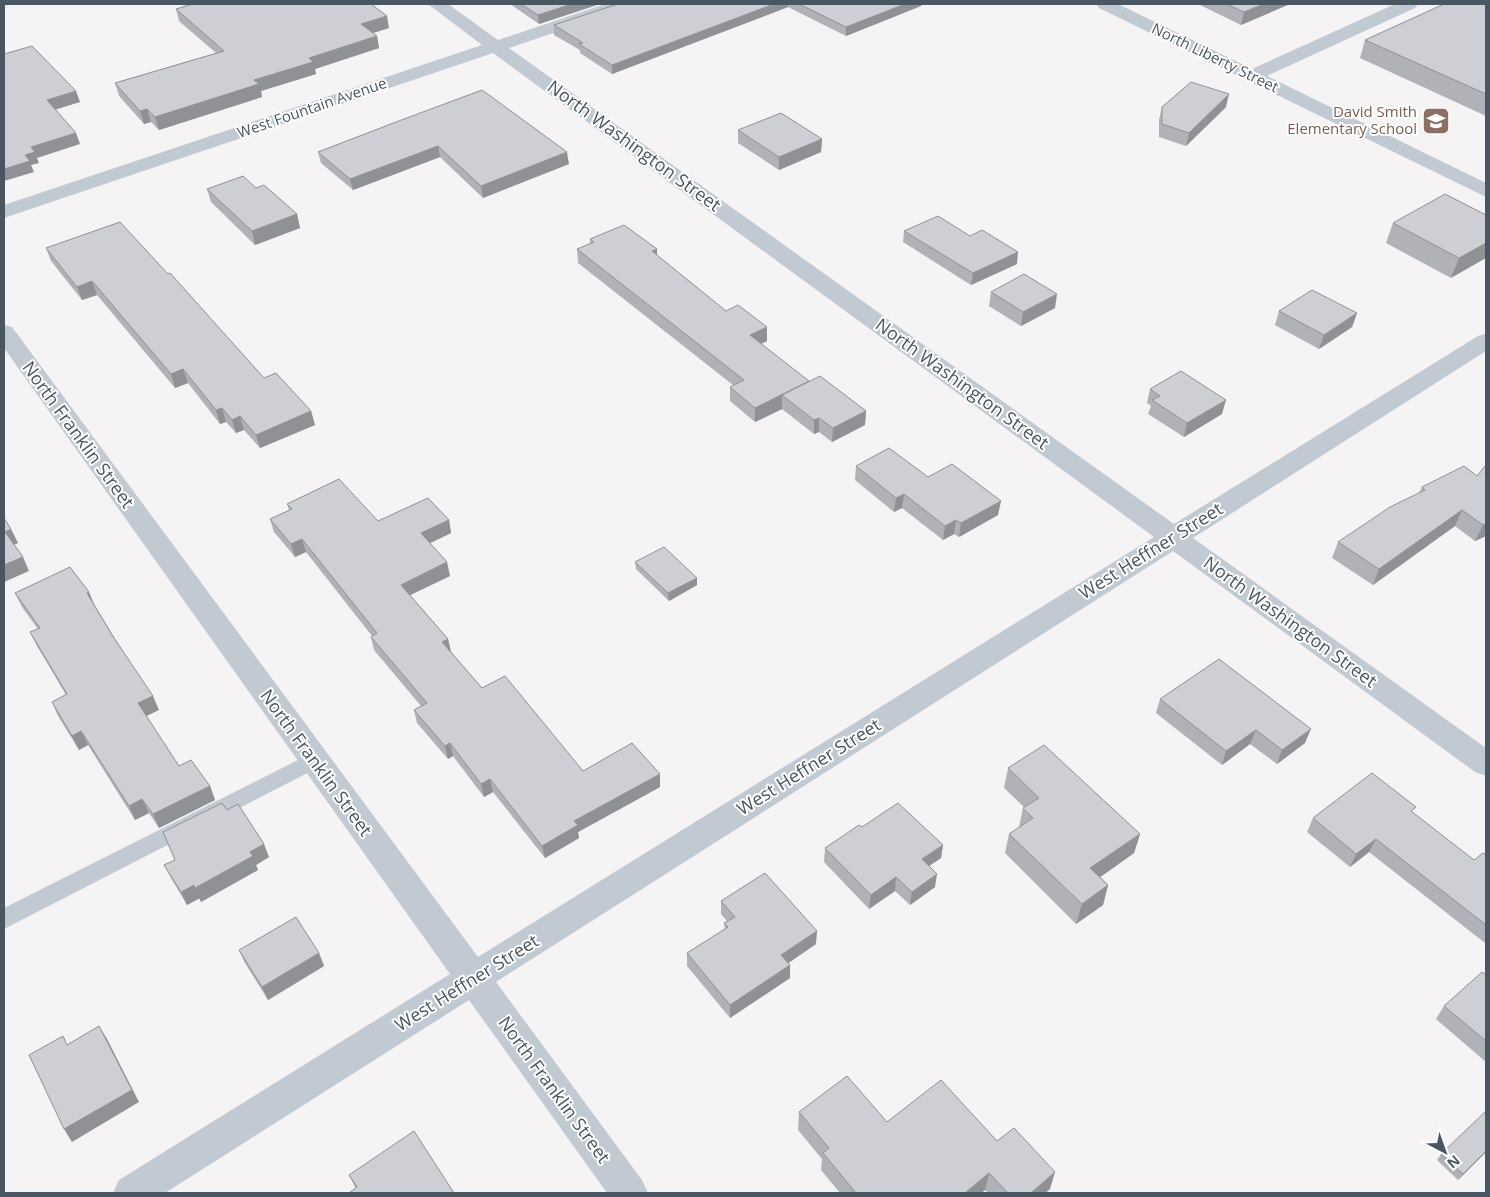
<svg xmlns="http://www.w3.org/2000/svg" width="1490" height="1197" font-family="'Open Sans',sans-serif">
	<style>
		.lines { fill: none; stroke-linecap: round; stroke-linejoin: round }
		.lane { fill: #c1cad2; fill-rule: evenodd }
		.street { fill: #c1cad2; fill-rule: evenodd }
		.wall { fill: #b0b2b7 }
		.shaded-wall { fill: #909195 }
		.building { fill: #cdcfd5; stroke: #909195 }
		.labels { text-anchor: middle; stroke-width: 4; stroke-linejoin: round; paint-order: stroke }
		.far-street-label { font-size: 15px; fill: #4a5661; stroke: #fff }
		.far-education-label { font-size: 15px; fill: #785e54; stroke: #fff; text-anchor: end }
		.street-label { font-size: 18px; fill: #4a5661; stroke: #fff }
	</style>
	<rect width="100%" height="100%" fill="#f5f3f3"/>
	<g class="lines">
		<path class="lane" d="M314 752 321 754 324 760 321 766 4 929V908Z"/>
		<g class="street">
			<path d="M428 4H448L498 40 605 4H630L627 8 509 48 1174 524 1478 336 1486 334V351L1193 538 1486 748V776L1475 772 1173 551 496 982 642 1180 648 1193H607L469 1000 165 1193H113L119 1180 450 974 4 348V325L12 327 478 957 1154 537 493 53 4 218V205L482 45Z"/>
			<path d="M1096 4H1118L1252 69 1395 4H1418L1415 8 1267 76 1486 183V197L1099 8Z"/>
		</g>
	</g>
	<g class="wall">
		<path d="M510 4H600L539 24Z"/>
		<path d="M618 4H922L921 6 846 36 788 7 612 74 580 53V50L554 35V25Z"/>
		<path d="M1198 4H1290L1241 25Z"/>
		<path d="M1486 4V116L1360 58 1365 40Z"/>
		<path d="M176 9 389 28 373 33 377 36 379 48 315 69 316 74 261 91 262 97 159 130 151 122 144 124 119 96 115 83 216 53 179 21Z"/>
		<path d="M1162 107H1226L1186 146 1159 137V120Z"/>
		<path d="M396 122 569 164 483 198 440 157 353 190 321 163 318 152Z"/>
		<path d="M738 130 822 139 821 152 779 170 738 143Z"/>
		<path d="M256 188 297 214 300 228 255 245 211 202 207 189Z"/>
		<path d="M1486 215 1451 278 1386 243 1393 223Z"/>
		<path d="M904 231 1017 264 971 285 903 242Z"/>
		<path d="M590 239 657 255 726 311 767 341 761 344 809 382 866 411 865 425 832 442 819 432 814 434 782 409 755 422 730 401V387L733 385 578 263 577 249 590 244Z"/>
		<path d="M46 248 264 378 311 411 315 425 260 448 244 430 236 433 226 422 220 424 188 383 175 388 97 295 82 300 51 261Z"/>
		<path d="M991 292 1055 308 1021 326 989 306Z"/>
		<path d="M1279 311 1357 313 1352 327 1319 349 1275 325Z"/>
		<path d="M1150 389 1222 414 1184 437 1148 414 1151 406 1147 403Z"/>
		<path d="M1486 465V536L1475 541 1455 526 1373 585 1332 558 1338 542 1419 493 1422 487 1477 476Z"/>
		<path d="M856 466 928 477 998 515 959 537 954 534 943 540 902 508 894 512 855 480Z"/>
		<path d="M287 504 378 521 449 520 451 533 430 543 450 576 410 595 448 639 451 652 482 688 583 771 660 774V787L578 832 579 838 545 858 493 792 484 797 453 756 448 759 417 723 414 710 421 706 374 650 371 637 372 636 306 552 295 557 274 532 270 519 289 510Z"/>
		<path d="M635 562 697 585 669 601 636 569Z"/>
		<path d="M15 593 95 606 159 710 146 716 179 766 210 786 215 800 159 828 149 813 135 820 88 745 79 750 58 716 52 702 66 695 37 646 30 632 38 629 22 607Z"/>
		<path d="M1160 699 1305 743 1277 764 1250 744 1222 765 1156 713Z"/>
		<path d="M1008 768 1140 834 1134 853 1100 877 1108 885 1103 905 1076 924 1005 853 1009 834 1019 827 1023 808 1024 807 1004 788Z"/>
		<path d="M227 810 269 857 256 865 258 870 201 902 200 898 187 905 171 878 164 865 175 860Z"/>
		<path d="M1413 813 1474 860 1486 855V942L1485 943 1369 852 1350 867 1307 832 1313 818Z"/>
		<path d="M862 827 943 845 941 858 929 866 935 887 910 905 895 891 869 909 824 862 825 848Z"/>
		<path d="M721 901 816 944 788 963 790 978 730 1018 687 966V953L725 929 724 923 727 921 721 914Z"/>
		<path d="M239 950 319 953 324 966 268 1000 245 963Z"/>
		<path d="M1486 975V1062L1436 1019 1444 1006Z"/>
		<path d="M799 1112 887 1122 997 1141 1050 1189 1045 1193H988L985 1190 981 1193H840L821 1170 822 1159 798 1130Z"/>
		<path d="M1486 1152 1458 1180 1437 1160 1441 1154Z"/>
		<path d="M349 1175 454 1193 356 1189Z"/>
	</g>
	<g class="shaded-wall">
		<path d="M572 4H600L539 24 538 15Z"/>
		<path d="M774 4H788V7L612 74V65Z"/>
		<path d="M905 4H922L921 6 846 36V27Z"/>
		<path d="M1264 4H1290L1241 25 1244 12Z"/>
		<path d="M387 16 389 28 363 36 361 24Z"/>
		<path d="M377 36 379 48 315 69 316 74 261 91 262 97 159 130 155 117 309 58Z"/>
		<path d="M76 91 80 102 51 111 47 100Z"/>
		<path d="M1229 94 1226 107 1186 146 1189 133Z"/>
		<path d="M147 109 151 122 144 124 140 111Z"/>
		<path d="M76 133 80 144 37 158 39 163 31 165 34 172 4 181V169L31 147Z"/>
		<path d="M822 139 821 152 779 170V157Z"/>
		<path d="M438 146 440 157 353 190 350 179Z"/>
		<path d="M567 152 569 164 483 198 481 186Z"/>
		<path d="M297 214 300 228 255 245 252 231Z"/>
		<path d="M1486 243V258L1451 278 1459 258Z"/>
		<path d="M657 249V262L652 251Z"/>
		<path d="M1018 252 1017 264 971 285 973 273Z"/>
		<path d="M92 281 97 295 82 300 77 287Z"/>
		<path d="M1057 294 1055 308 1021 326 1023 312Z"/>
		<path d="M1357 313 1352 327 1319 349 1324 335Z"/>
		<path d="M767 327V341L750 349V335Z"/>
		<path d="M183 369 188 383 175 388 171 374Z"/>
		<path d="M809 381 782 395V409L755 422V408Z"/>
		<path d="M1226 400 1222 414 1184 437 1187 423Z"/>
		<path d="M222 408 226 422 220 424 216 410Z"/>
		<path d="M311 411 315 425 260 448 256 435Z"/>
		<path d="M866 411 865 425 832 442 833 428Z"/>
		<path d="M240 416 244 430 236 433 232 420Z"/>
		<path d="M819 418V432L814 434V420Z"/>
		<path d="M904 494 902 508 894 512 896 498Z"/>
		<path d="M1001 501 998 515 959 537 961 523Z"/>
		<path d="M1462 510 1455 526 1373 585 1379 569Z"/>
		<path d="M449 520 451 533 424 546 421 533Z"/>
		<path d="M956 520 954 534 943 540 945 526Z"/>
		<path d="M1486 524V536L1475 541 1483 525Z"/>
		<path d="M11 529 18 543 12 546 5 532Z"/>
		<path d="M302 539 306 552 295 557 291 544Z"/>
		<path d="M23 557 29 571 4 582V565Z"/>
		<path d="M447 562 450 576 404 598 401 585Z"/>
		<path d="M697 578V585L669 601 668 593Z"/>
		<path d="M89 592 95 606 87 593Z"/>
		<path d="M448 639 451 652 442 642Z"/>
		<path d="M153 696 159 710 144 717 138 703Z"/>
		<path d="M1311 729 1305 743 1277 764 1282 750Z"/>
		<path d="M1256 730 1250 744 1222 765 1226 751Z"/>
		<path d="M81 731 88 745 79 750 72 736Z"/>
		<path d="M450 743 453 756 448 759 445 746Z"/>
		<path d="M660 774V787L578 832 579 838 545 858 542 846 574 821Z"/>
		<path d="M490 779 493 792 484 797 481 784Z"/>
		<path d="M210 786 215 800 159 828 153 814Z"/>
		<path d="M142 799 149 813 135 820 129 806Z"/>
		<path d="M1140 834 1134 853 1085 888 1090 868Z"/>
		<path d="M1376 839 1369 852 1350 867 1356 854Z"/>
		<path d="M264 844 269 857 256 865 258 870 201 902 195 888 250 852Z"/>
		<path d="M943 845 941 858 920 872 922 859Z"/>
		<path d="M937 874 935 887 910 905 912 892Z"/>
		<path d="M896 877 895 891 869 909 871 895Z"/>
		<path d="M194 885 200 898 187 905 181 892Z"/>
		<path d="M1108 885 1103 905 1076 924 1082 904Z"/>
		<path d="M817 931 816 944 781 968V955Z"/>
		<path d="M319 953 324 966 268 1000 262 987Z"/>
		<path d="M790 965V978L730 1018V1005Z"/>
		<path d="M99 1026 107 1039 139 1102 72 1142 64 1129Z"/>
		<path d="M1486 1151V1152L1458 1180 1463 1174Z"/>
		<path d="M1055 1172 1050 1189 1045 1193H1031Z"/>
		<path d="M989 1173 985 1190 981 1193H965Z"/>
	</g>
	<g class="building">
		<path d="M193 4H371L387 16 361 24 377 36 309 58 313 62 254 80 259 84 155 117 147 109 140 111 115 83 224 51 176 9Z"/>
		<path d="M521 4H572L538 15Z"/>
		<path d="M618 4H774L612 65 579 44 583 43 554 25Z"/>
		<path d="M799 4H905L846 27Z"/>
		<path d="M1226 4H1264L1244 12Z"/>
		<path d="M1444 4H1486V94L1365 40Z"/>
		<path d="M32 46 76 91 47 100 76 133 31 147 35 152 25 155 30 161 4 169V54Z"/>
		<path d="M1191 82 1229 94 1189 133 1162 124V107Z"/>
		<path d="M482 90 567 152 481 186 438 146 350 179 318 152 396 122Z"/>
		<path d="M781 113 822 139 779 157 738 130Z"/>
		<path d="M243 176 256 188 264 185 297 214 252 231 207 189Z"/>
		<path d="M1445 194 1486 215V243L1459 258 1393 223Z"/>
		<path d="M938 216 970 236 982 230 1018 252 973 273 904 231Z"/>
		<path d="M120 222 168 274 170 273 264 378 276 373 311 411 256 435 240 416 232 420 222 408 216 410 183 369 171 374 92 281 77 287 46 248Z"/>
		<path d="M624 225 657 249 652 251 726 311 738 305 767 327 750 335 809 381 755 408 730 387 744 380 577 249 594 242 590 239Z"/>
		<path d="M1024 274 1057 294 1023 312 991 292Z"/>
		<path d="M1312 290 1357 313 1324 335 1279 311Z"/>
		<path d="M1181 371 1226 400 1187 423 1152 400 1160 396 1150 389Z"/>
		<path d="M820 376 866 411 833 428 819 418 814 420 782 395Z"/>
		<path d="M889 448 928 477 952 464 1001 501 961 523 956 520 945 526 904 494 896 498 856 466Z"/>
		<path d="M1486 465V524L1483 525 1462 510 1379 569 1338 542 1390 507 1425 490 1422 487 1464 466 1477 476Z"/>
		<path d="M339 479 378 521 428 498 449 520 421 533 447 562 401 585 448 639 442 642 482 688 505 676 583 771 632 743 660 774 574 821 578 825 542 846 490 779 481 784 450 743 445 746 414 710 427 703 371 637 377 633 302 539 291 544 270 519 292 509 287 504Z"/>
		<path d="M4 518 11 529 5 532 23 557 4 565Z"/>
		<path d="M664 547 697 578 668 593 635 562Z"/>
		<path d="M70 567 89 592 87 593 112 635 153 696 138 703 179 766 191 760 210 786 153 814 142 799 129 806 81 731 72 736 52 702 67 694 30 632 40 628 15 593Z"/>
		<path d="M1219 659 1311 729 1282 750 1256 730 1226 751 1160 699Z"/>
		<path d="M1044 745 1140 834 1090 868 1108 885 1082 904 1009 834 1033 818 1023 808 1039 798 1008 768Z"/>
		<path d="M1372 773 1416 807 1411 811 1474 860 1483 853 1486 855V925L1376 839 1356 854 1313 818Z"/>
		<path d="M222 803 227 810 238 804 264 844 250 852 253 856 195 888 194 885 181 892 164 865 175 860 163 832Z"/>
		<path d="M898 803 943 845 922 859 937 874 912 892 896 877 871 895 825 848 859 825 862 827Z"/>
		<path d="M765 873 817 931 781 955 790 965 730 1005 687 953 728 927 724 923 735 917 721 901Z"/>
		<path d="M296 917 319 953 262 987 239 950Z"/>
		<path d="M1482 972 1486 975V1041L1444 1006Z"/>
		<path d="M99 1026 132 1090 64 1129 29 1055 63 1036 67 1045Z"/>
		<path d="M847 1076 887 1122 941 1080 997 1141 1014 1128 1055 1172 1031 1193H1008L989 1173 965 1193H856L823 1153 829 1148 799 1112Z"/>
		<path d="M1486 1111V1151L1463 1174 1441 1154Z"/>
		<path d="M414 1131 454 1193H349L357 1187 349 1175Z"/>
	</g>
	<defs>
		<g id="school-square" transform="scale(1.4375)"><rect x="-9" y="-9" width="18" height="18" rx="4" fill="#8d6e63" stroke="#fff"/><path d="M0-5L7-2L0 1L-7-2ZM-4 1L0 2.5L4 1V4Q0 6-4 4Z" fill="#fff"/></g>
	</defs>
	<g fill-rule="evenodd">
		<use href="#school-square" x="1436" y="121"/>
	</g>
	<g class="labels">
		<g class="far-street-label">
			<text transform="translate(1215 58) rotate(26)" y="5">North Liberty Street</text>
			<text transform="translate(312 108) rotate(-19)" y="5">West Fountain Avenue</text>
		</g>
		<g class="far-education-label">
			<text x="1417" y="117">David Smith<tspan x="1417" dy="17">Elementary School</tspan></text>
		</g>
		<g class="street-label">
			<text transform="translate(634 146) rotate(36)" y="6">North Washington Street</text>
			<text transform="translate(962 384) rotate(36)" y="6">North Washington Street</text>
			<text transform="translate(78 435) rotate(54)" y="6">North Franklin Street</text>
			<text transform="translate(1151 551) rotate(-32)" y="6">West Heffner Street</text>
			<text transform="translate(1290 622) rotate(36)" y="6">North Washington Street</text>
			<text transform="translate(316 763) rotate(54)" y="6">North Franklin Street</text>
			<text transform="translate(809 767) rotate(-32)" y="6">West Heffner Street</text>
			<text transform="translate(467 983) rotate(-32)" y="6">West Heffner Street</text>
			<text transform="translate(554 1090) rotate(54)" y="6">North Franklin Street</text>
		</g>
	</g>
	<rect width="1490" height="1197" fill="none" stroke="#4a5661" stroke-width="10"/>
	<g transform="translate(1445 1152) rotate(139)" stroke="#ffffff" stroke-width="4" paint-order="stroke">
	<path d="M0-4L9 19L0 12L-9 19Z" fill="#4a5661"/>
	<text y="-8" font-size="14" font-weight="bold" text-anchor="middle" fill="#4a5661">N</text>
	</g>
</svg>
